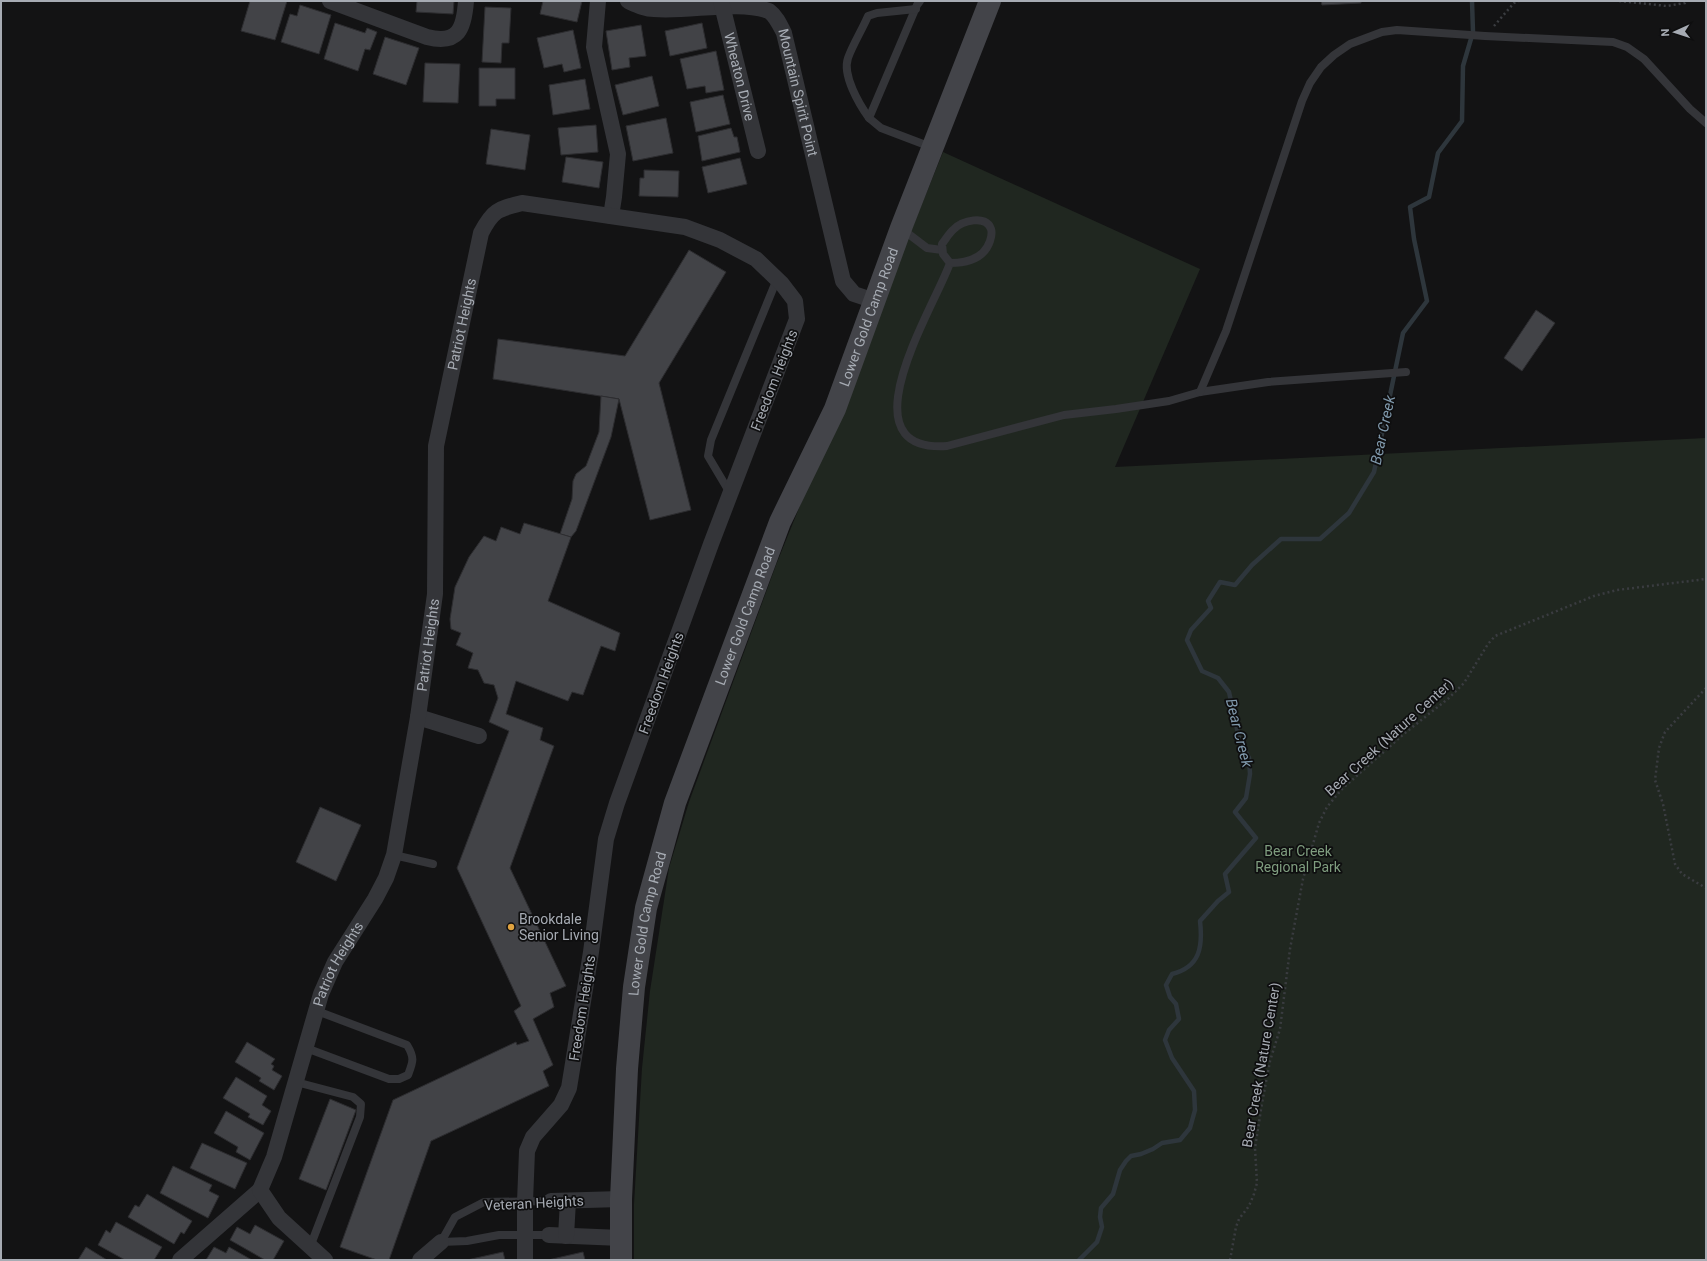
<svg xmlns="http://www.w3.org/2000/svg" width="1707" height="1261" font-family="Roboto,sans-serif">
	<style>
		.green { fill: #202720 }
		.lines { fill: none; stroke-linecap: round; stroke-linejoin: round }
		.stream { stroke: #2e363c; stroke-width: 4.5 }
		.building { fill: #424347; stroke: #2d2d30 }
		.path { stroke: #3a3c40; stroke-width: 2.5; stroke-dasharray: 2 3; stroke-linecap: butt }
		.lane { stroke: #343539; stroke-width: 8 }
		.street { stroke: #343539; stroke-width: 16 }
		.secondary { stroke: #434449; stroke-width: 22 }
		.poi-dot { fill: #e0a340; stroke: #0e0e0f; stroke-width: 1.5 }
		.labels { text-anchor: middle; stroke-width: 3.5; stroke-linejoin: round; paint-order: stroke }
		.street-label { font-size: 14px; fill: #a6abb3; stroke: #0e0e0f }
		.park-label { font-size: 14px; fill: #7f9d7f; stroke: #0e0e0f }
		.poi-label { font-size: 14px; fill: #a6abb3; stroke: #0e0e0f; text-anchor: start }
		.water-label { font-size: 15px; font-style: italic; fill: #8099ac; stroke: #0e0e0f }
	</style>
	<rect width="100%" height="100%" fill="#131314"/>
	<path class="green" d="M943 152 1200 269 1115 467 1706 438V1260H634V1204L642 1068 650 991 669 868 689 802 776 565Z"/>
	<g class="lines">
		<path class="stream" d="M1079 1260 1097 1242 1102 1227 1100 1217 1101 1208 1113 1194 1120 1170 1126 1161 1131 1156 1141 1154 1153 1149 1162 1143 1180 1140 1190 1128 1195 1110 1194 1091 1172 1058 1165 1040 1169 1030 1179 1019 1176 1004 1170 997 1166 985 1172 974C1200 967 1203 947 1200 921L1218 901 1229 892 1225 874 1256 838 1235 812 1246 798 1250 774 1249 758 1239 738 1229 692 1218 678 1202 671 1187 640 1191 630 1211 608 1208 601 1220 582 1235 585 1252 565 1281 539H1320L1349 513 1374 472 1403 333 1427 301 1414 239 1410 207 1429 197 1438 153 1462 121 1463 66 1473 32 1472 1"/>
	</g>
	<g class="building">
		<path d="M250 1H287L275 40 241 31Z"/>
		<path d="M417 1H454L453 14 416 12Z"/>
		<path d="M543 1H582L577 22 540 14Z"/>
		<path d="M1321 1H1361V3L1322 5Z"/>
		<path d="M300 5 331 15 319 54 281 42 290 14 297 16Z"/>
		<path d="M485 7 511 8 509 43H502L501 63 482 62Z"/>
		<path d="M335 23 365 33 367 28 377 32 370 50 365 49 358 71 324 59Z"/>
		<path d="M702 23 707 48 670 56 665 31Z"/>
		<path d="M641 25 646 56 629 58 630 67 612 70 606 31Z"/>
		<path d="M573 30 581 68 564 72 562 64 544 68 537 38Z"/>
		<path d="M385 37 419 48 406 85 373 74Z"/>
		<path d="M716 51 724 90 706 93 705 86 687 89 680 59Z"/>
		<path d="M425 63 460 64 458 103 423 102Z"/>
		<path d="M479 68H515V99H496V106H479Z"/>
		<path d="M652 76 659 106 623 115 615 85Z"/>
		<path d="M585 79 590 109 553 115 549 85Z"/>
		<path d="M723 95 730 124 696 132 690 102Z"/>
		<path d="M666 118 673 153 633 161 626 126Z"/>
		<path d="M596 125 598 152 561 155 558 128Z"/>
		<path d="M731 128 734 137H737L740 152 702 161 698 136Z"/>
		<path d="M491 129 530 135 525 170 486 164Z"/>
		<path d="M566 157 603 162 599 188 562 182Z"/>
		<path d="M740 158 747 184 708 193 702 167Z"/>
		<path d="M644 170 679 171 678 197 639 196 640 178H644Z"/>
		<path d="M689 250 726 272 659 383 691 510 650 520 619 399 493 379 498 339 625 356Z"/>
		<path d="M1536 310 1555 323 1522 371 1504 358Z"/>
		<path d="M601 396 619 399 611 437 576 531 571 537 560 534 572 499 573 481 576 474 586 466 599 432Z"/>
		<path d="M524 523 571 537 548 601 620 633 615 651 601 646 583 695 572 692 568 701 516 681 506 714 543 728 540 740 554 746 510 868 566 986 550 993 554 1007 533 1019 553 1065 543 1071 549 1086 431 1141 389 1260H377L340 1247 393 1100 516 1042 517 1045 529 1041 514 1011 521 1006 457 868 509 731 489 722 498 698 494 685 484 683 478 670 468 668 473 653 456 645 461 633 451 629 450 619 455 587 469 557 484 536 496 541 501 527 520 534Z"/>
		<path d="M320 807 361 825 336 881 296 862Z"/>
		<path d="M247 1042 275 1059 271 1064 274 1066 272 1070 282 1076 274 1090 259 1081 261 1078 235 1062Z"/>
		<path d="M236 1077 267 1096 262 1105 271 1111 263 1125 248 1117 250 1114 223 1098Z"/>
		<path d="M330 1099 356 1110 326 1190 299 1179Z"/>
		<path d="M226 1111 264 1133 250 1160 236 1152 238 1147 214 1133Z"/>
		<path d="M202 1143 247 1163 235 1189 190 1168Z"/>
		<path d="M173 1166 212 1185 209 1191 219 1196 208 1218 160 1193Z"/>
		<path d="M147 1194 192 1221 184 1234 181 1232 174 1244 128 1217 135 1205 139 1207Z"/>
		<path d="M116 1222 162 1247 154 1260H125L98 1245 106 1230 110 1233Z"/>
		<path d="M255 1225 284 1241 273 1260H265L230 1240 237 1227 250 1234Z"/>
		<path d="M86 1247 107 1260H78Z"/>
		<path d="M214 1247 226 1253 229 1247 252 1260H206Z"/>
		<path d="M503 1252 505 1260H467Z"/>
		<path d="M583 1252 585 1260H548Z"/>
	</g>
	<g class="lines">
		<g class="path">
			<path d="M1619 1 1667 6 1685 3 1687 1"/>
			<path d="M1494 26 1514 3 1519 1"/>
			<path d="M1706 688 1665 732 1659 748 1655 780 1663 804 1675 864 1682 874 1706 888"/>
			<path d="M1230 1260 1236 1227 1239 1219 1249 1206 1254 1194 1257 1183 1255 1148 1262 1103 1270 1061 1280 1029 1290 949 1303 879 1319 823 1327 807 1342 789 1405 733 1449 698 1464 683 1488 644 1495 636 1594 596 1617 590 1706 579"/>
		</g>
		<g class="lane">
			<path d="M920 1 917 5 869 118 881 128 931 147"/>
			<path d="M869 118C859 104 842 75 848 58 853 44 862 30 868 16L877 13 916 9"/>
			<path d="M902 229 927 248 942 250"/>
			<path d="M950 263C967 263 984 259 990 241 991 238 992 232 991 229 986 214 962 221 954 229 949 233 946 239 942 244L943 254 950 263C935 306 841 453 947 446L1064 415 1116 409 1169 401 1200 392 1268 382 1406 372"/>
			<path d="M1200 392 1226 331 1302 101 1310 83 1321 67 1334 55 1350 44 1382 32 1397 30 1485 36 1613 42 1627 47 1644 59 1690 109 1706 123"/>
			<path d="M730 493 708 456 711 440 777 279"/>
			<path d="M394 855 433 864"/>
			<path d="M306 1048 389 1079H399L408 1075C413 1062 415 1058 407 1045L317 1011"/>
			<path d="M296 1082 353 1097 361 1104 360 1117 310 1247"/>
			<path d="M441 1242 455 1217 484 1202 551 1201"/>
			<path d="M441 1242 467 1241 499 1235H549"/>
		</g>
		<g class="street">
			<path d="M330 1 427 37C459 45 464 28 466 1"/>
			<path d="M598 1 594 47 618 154 614 197 611 216"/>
			<path id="s1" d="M628 1C637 5 645 9 654 9 690 12 737 0 769 11 776 16 780 25 784 33L843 281 854 294 875 301"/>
			<path id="s2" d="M721 1 758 151"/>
			<path d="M418 717 479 736"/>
			<path d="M551 1201 621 1199"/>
			<path d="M549 1235 621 1238"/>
			<path d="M566 1236 568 1201"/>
			<path d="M180 1260 260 1190"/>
			<path id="s3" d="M325 1260 279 1218 260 1190 274 1157 321 994 335 962 375 899 386 878 394 855 418 717 435 594 436 446 481 233C493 210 498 209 522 203L685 227 720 240 756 259 782 284 795 301 797 319 711 544 617 803 606 839 591 952 569 1088 561 1105 533 1137 527 1151 525 1202V1260"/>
			<path d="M420 1260 441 1242"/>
		</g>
		<path class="secondary" id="s4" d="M621 1260V1199L627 1069 634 987 646 908 675 803 780 522 835 409 901 228 990 1"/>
	</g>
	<circle class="poi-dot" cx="511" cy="927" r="4"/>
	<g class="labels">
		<g class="street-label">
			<text dy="5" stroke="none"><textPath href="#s2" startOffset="78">Wheaton Drive</textPath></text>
			<text dy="5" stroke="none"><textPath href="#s1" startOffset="231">Mountain Spirit Point</textPath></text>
			<text dy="5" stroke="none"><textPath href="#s4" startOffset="986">Lower Gold Camp Road</textPath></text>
			<text dy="5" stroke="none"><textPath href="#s3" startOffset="996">Patriot Heights</textPath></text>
			<text transform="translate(774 380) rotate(-69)" y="5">Freedom Heights</text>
			<text dy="5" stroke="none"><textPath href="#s4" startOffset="662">Lower Gold Camp Road</textPath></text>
			<text dy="5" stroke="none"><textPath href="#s3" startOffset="672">Patriot Heights</textPath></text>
			<text transform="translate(661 683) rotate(-70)" y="5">Freedom Heights</text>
			<text transform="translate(1389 737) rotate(-42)" y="5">Bear Creek (Nature Center)</text>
			<text dy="5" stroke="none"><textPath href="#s4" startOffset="338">Lower Gold Camp Road</textPath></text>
			<text dy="5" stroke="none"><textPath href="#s3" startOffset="336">Patriot Heights</textPath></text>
			<text transform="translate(582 1008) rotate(-81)" y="5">Freedom Heights</text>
			<text transform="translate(1261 1065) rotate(-80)" y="5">Bear Creek (Nature Center)</text>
			<text transform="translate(534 1203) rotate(-3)" y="5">Veteran Heights</text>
		</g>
		<g class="park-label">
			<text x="1298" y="856">Bear Creek<tspan x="1298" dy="16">Regional Park</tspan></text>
		</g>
		<g class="poi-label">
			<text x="519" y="924">Brookdale<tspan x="519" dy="16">Senior Living</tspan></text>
		</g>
		<g class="water-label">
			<text transform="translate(1383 430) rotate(-78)" y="5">Bear Creek</text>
			<text transform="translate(1239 733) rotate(76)" y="5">Bear Creek</text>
		</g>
	</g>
	<rect width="1707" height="1261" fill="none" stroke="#a6abb3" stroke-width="4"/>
	<g transform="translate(1675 32) rotate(267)" stroke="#0e0e0f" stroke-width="3" paint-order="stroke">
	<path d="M0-3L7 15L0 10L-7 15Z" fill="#a6abb3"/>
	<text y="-6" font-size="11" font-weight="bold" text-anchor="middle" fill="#a6abb3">N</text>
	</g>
</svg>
